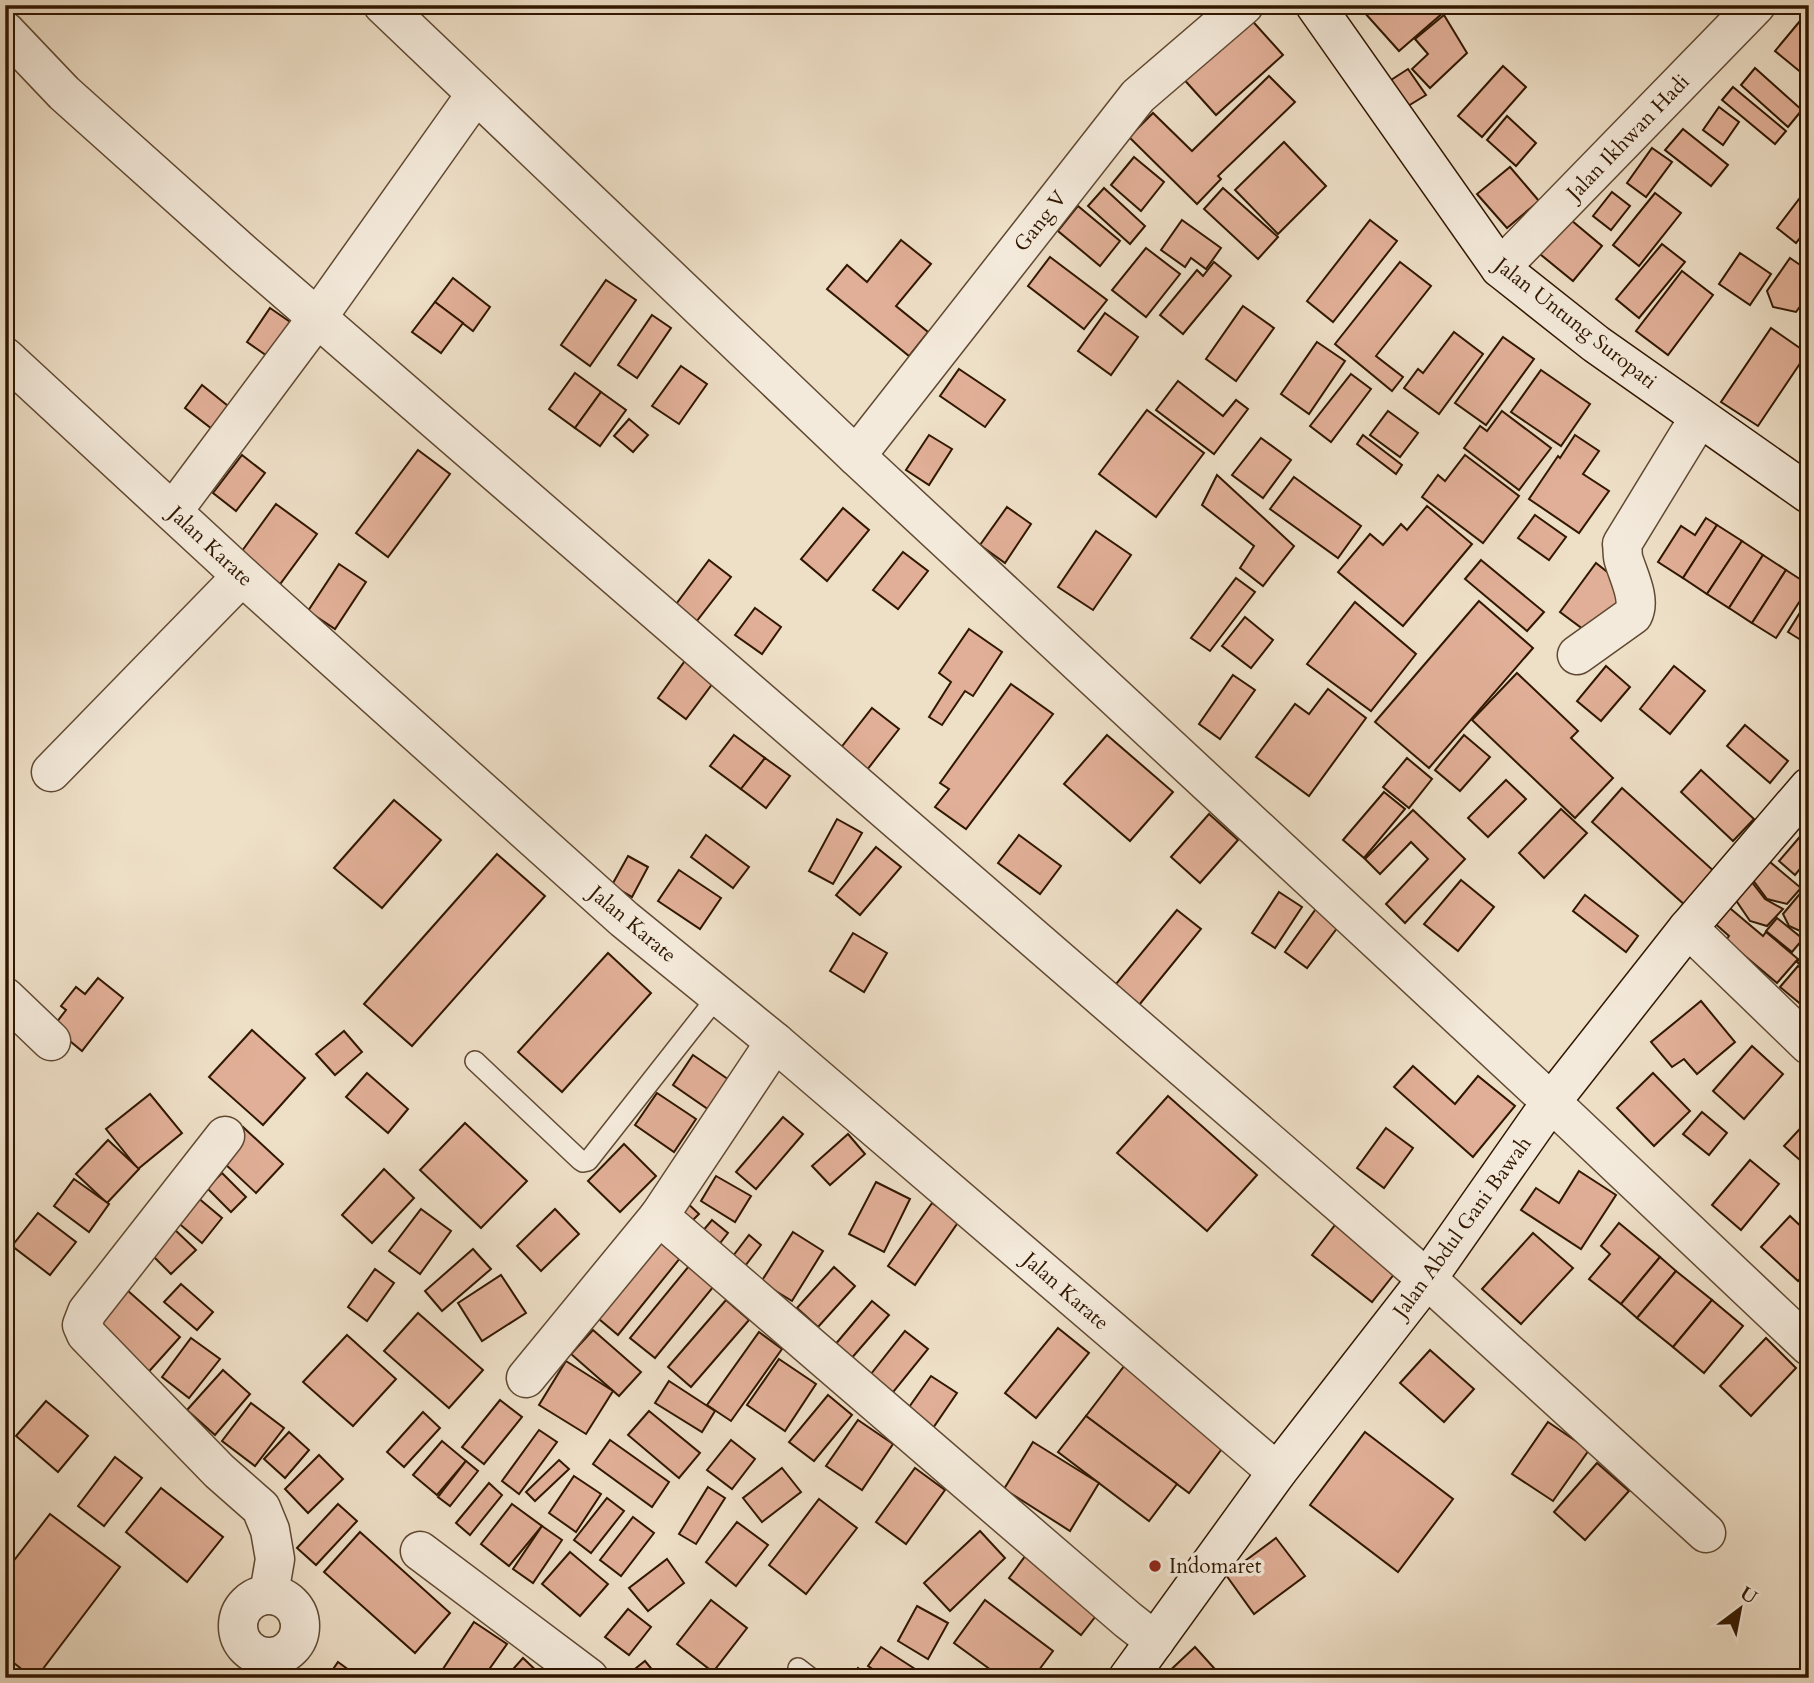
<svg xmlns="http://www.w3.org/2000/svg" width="1814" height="1683" font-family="Cardo,serif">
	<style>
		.building { fill: #e1af97; stroke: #311700; stroke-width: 2 }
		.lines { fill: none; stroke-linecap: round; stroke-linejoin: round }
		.lane-casing { stroke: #604932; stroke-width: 22 }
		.street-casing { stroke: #604932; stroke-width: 41 }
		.secondary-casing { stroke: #311700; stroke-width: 41 }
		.lane { stroke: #f4eadb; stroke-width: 19 }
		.street { stroke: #f4eadb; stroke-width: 38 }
		.secondary { stroke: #f4eadb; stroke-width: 38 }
		.poi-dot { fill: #8f2418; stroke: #f4eadb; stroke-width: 2.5 }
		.labels { text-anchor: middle; stroke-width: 7; stroke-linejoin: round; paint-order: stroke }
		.street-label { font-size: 21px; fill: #311700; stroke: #f4eadb }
		.poi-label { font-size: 21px; fill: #311700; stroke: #f4eadb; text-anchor: start }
	</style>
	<rect width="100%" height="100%" fill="#eedfc7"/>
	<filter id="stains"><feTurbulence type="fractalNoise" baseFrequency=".00286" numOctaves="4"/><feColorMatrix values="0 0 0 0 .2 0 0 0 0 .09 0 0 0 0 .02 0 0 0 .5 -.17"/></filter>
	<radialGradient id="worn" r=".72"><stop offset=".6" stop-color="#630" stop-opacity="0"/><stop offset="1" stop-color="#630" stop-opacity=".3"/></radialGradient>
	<g class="building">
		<path d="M1372 5H1452L1399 51 1364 12Z"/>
		<path d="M1247 15 1283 55 1216 115 1180 75Z"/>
		<path d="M1444 15 1467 53 1430 88 1412 69 1428 54 1415 39Z"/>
		<path d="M1800 21 1809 28V79L1775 51Z"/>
		<path d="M1503 66 1526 87 1482 137 1458 116Z"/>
		<path d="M1755 68 1802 110 1788 127 1741 85Z"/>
		<path d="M1408 69 1426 95 1408 106 1391 80Z"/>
		<path d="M1269 76 1295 102 1218 176 1221 179 1197 204 1129 137 1153 113 1192 151Z"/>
		<path d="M1733 87 1786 131 1775 144 1722 100Z"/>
		<path d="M1719 107 1739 122 1723 145 1703 130Z"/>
		<path d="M1507 116 1536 143 1516 166 1487 140Z"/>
		<path d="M1683 129 1728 165 1711 186 1665 150Z"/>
		<path d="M1284 142 1326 186 1278 234 1235 190Z"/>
		<path d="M1652 148 1672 162 1646 197 1627 183Z"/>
		<path d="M1134 157 1164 182 1141 211 1111 185Z"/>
		<path d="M1510 167 1539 201 1507 228 1477 194Z"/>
		<path d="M1809 186V226L1796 243 1777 228Z"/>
		<path d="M1104 188 1145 226 1130 244 1088 206Z"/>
		<path d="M1223 188 1278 237 1258 259 1204 209Z"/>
		<path d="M1612 192 1630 206 1611 230 1593 216Z"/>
		<path d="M1655 193 1681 213 1639 266 1613 245Z"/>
		<path d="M1078 206 1120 241 1100 266 1058 231Z"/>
		<path d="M1565 215 1602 246 1573 281 1535 250Z"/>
		<path d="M1182 220 1221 248 1206 269 1191 258 1185 267 1161 250Z"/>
		<path d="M1370 220 1397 241 1333 322 1307 301Z"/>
		<path d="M901 240 931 264 896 306 928 332 909 356 827 289 847 265 867 282Z"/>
		<path d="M1662 244 1685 262 1639 318 1616 299Z"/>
		<path d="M1146 248 1180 274 1146 317 1112 290Z"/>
		<path d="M1740 253 1771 274 1750 305 1719 284Z"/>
		<path d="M1050 257 1107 300 1084 329 1028 286Z"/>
		<path d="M1790 258 1809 271V294L1796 312 1773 307 1767 291Z"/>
		<path d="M1214 262 1231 276 1183 334 1160 315 1197 270 1203 276Z"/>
		<path d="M1400 262 1431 286 1376 356 1403 377 1392 391 1335 344Z"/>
		<path d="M1682 271 1713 295 1668 355 1636 331Z"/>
		<path d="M453 278 490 307 473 331 435 302Z"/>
		<path d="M606 280 636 300 590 366 561 345Z"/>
		<path d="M435 302 463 323 441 353 412 332Z"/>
		<path d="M1243 306 1274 328 1236 381 1206 359Z"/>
		<path d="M270 308 296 326 273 360 247 342Z"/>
		<path d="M1105 313 1138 337 1111 375 1078 351Z"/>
		<path d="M652 315 671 328 637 378 618 365Z"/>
		<path d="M1771 328 1807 353 1758 426 1721 402Z"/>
		<path d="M1454 332 1483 354 1439 414 1404 388 1418 369 1423 373Z"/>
		<path d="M1503 337 1534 359 1486 425 1455 403Z"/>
		<path d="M1317 342 1345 361 1309 414 1281 394Z"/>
		<path d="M681 366 707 384 679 424 652 406Z"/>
		<path d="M959 369 1005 400 985 427 940 396Z"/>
		<path d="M1541 370 1590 404 1561 446 1511 412Z"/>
		<path d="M575 373 601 392 575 428 549 409Z"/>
		<path d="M1351 374 1371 389 1331 442 1310 426Z"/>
		<path d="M1178 381 1223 416 1236 400 1248 409 1214 454 1156 410Z"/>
		<path d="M202 385 233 410 216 432 185 408Z"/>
		<path d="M601 392 626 410 600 446 575 428Z"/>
		<path d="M1147 410 1204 453 1156 517 1099 474Z"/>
		<path d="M1388 411 1418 433 1400 457 1370 435Z"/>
		<path d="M1502 411 1551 448 1519 490 1464 448 1480 426 1487 431Z"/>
		<path d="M629 419 648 435 633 452 614 436Z"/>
		<path d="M929 435 952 449 929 485 906 470Z"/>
		<path d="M1363 435 1402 465 1396 474 1357 444Z"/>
		<path d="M1575 435 1599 451 1583 474 1609 491 1579 533 1529 499 1558 456 1560 458Z"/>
		<path d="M1261 438 1291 460 1263 498 1232 475Z"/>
		<path d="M418 450 450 474 388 557 356 533Z"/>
		<path d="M242 455 265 473 236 511 213 493Z"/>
		<path d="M1465 455 1519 496 1483 543 1422 497 1438 475 1445 481Z"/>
		<path d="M1217 475 1294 546 1263 586 1240 568 1254 546 1202 505Z"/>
		<path d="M1294 477 1361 526 1338 558 1270 509Z"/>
		<path d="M276 504 317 534 275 591 234 562Z"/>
		<path d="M1427 506 1472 544 1403 626 1338 572 1370 534 1383 545 1401 524 1407 530Z"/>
		<path d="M1007 507 1031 524 1005 563 980 545Z"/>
		<path d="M843 508 869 530 827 581 801 559Z"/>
		<path d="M1535 515 1566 537 1549 560 1518 538Z"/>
		<path d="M1706 518 1717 525 1683 578 1658 562 1681 526 1695 535Z"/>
		<path d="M1717 525 1742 541 1707 594 1683 578Z"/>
		<path d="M1096 531 1131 555 1093 610 1058 587Z"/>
		<path d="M1742 541 1763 555 1729 608 1707 594Z"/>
		<path d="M903 552 928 571 898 609 873 590Z"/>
		<path d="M1763 555 1786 570 1752 623 1729 608Z"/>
		<path d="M709 560 731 577 689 631 668 615Z"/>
		<path d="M1481 560 1544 612 1527 631 1465 579Z"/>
		<path d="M1596 563 1630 590 1595 638 1560 612Z"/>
		<path d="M339 564 366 582 335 629 308 611Z"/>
		<path d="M1786 570 1809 585V587L1776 638 1752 623Z"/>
		<path d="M1236 578 1255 592 1210 651 1191 638Z"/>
		<path d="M1809 598V645L1788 632Z"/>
		<path d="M1479 601 1533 648 1429 768 1375 722Z"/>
		<path d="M1355 602 1416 654 1371 711 1307 664Z"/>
		<path d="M755 608 781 627 762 654 735 635Z"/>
		<path d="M1245 617 1273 640 1251 668 1222 646Z"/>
		<path d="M969 629 1002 652 973 696 965 691 942 725 929 717 951 682 939 673Z"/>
		<path d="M687 658 716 679 686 719 658 698Z"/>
		<path d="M1606 666 1630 687 1601 721 1577 701Z"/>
		<path d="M1674 666 1705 691 1670 734 1640 709Z"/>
		<path d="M1517 673 1578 731 1571 738 1613 778 1575 818 1472 720Z"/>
		<path d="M1233 675 1255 690 1220 739 1199 724Z"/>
		<path d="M1011 684 1053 714 966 829 935 807 949 789 940 783Z"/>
		<path d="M1328 689 1366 718 1309 796 1256 757 1295 704 1309 714Z"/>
		<path d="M872 708 899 729 863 775 836 754Z"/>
		<path d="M1745 725 1788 761 1770 783 1727 746Z"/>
		<path d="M734 735 765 758 741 789 710 766Z"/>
		<path d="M1107 735 1173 792 1130 841 1064 784Z"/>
		<path d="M1464 735 1490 757 1460 791 1435 770Z"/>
		<path d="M765 758 790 776 766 808 741 789Z"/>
		<path d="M1407 758 1432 779 1409 808 1383 787Z"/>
		<path d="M1701 770 1754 819 1733 841 1681 792Z"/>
		<path d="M1506 780 1526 799 1488 837 1468 818Z"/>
		<path d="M1622 788 1716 873 1686 906 1592 822Z"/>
		<path d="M1384 792 1405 809 1364 858 1343 840Z"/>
		<path d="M394 800 441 840 382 908 334 868Z"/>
		<path d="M1561 809 1587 833 1544 878 1519 853Z"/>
		<path d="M1413 810 1465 859 1405 923 1386 904 1428 859 1411 842 1380 874 1365 859Z"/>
		<path d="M1209 814 1238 840 1200 883 1171 857Z"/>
		<path d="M837 819 862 833 833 884 809 871Z"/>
		<path d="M1804 832 1809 836V858L1795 875 1779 861Z"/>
		<path d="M706 835 749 867 733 888 691 857Z"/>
		<path d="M1019 835 1061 866 1040 894 998 863Z"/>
		<path d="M876 847 901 867 860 915 836 895Z"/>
		<path d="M1758 852 1801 888 1787 904 1767 899 1744 868Z"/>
		<path d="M497 854 545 896 412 1046 364 1004Z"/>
		<path d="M628 856 648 867 632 897 612 885Z"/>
		<path d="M679 870 721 898 700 929 658 901Z"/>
		<path d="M1747 876 1765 899 1783 909 1767 926 1750 921 1731 893Z"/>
		<path d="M1461 880 1494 907 1458 951 1424 924Z"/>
		<path d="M1808 884 1809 885V935L1789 926 1783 914Z"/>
		<path d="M1279 892 1302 907 1275 948 1252 933Z"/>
		<path d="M1585 895 1638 936 1626 952 1573 911Z"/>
		<path d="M1725 904 1763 936 1766 932 1798 959 1777 983 1726 940 1729 936 1711 920Z"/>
		<path d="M1318 906 1341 923 1307 968 1285 952Z"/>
		<path d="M1177 910 1201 929 1135 1010 1111 990Z"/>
		<path d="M1777 918 1803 939 1792 952 1766 931Z"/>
		<path d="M853 933 887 953 864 992 830 971Z"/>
		<path d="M1809 947V972L1797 962Z"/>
		<path d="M608 953 651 993 562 1092 518 1052Z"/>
		<path d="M1798 966 1809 975V1011L1780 987Z"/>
		<path d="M98 978 123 998 82 1051 53 1027 66 1010 61 1006 76 987 85 994Z"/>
		<path d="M1701 1001 1735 1042 1697 1074 1684 1059 1672 1067 1651 1042Z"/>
		<path d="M252 1030 305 1078 263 1125 209 1077Z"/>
		<path d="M344 1031 362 1052 335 1075 316 1054Z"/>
		<path d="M1752 1046 1783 1074 1744 1119 1713 1091Z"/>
		<path d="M693 1055 735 1084 715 1114 673 1085Z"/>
		<path d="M1413 1066 1455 1104 1478 1076 1515 1106 1473 1157 1394 1087Z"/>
		<path d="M367 1073 408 1109 388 1133 346 1097Z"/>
		<path d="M1653 1073 1690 1111 1654 1146 1617 1108Z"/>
		<path d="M657 1093 696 1119 674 1152 635 1125Z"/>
		<path d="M150 1094 182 1133 138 1169 106 1129Z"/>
		<path d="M1168 1096 1257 1175 1207 1231 1117 1153Z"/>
		<path d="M1702 1112 1727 1133 1709 1155 1683 1134Z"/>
		<path d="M783 1117 803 1134 756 1189 736 1172Z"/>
		<path d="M1809 1119V1168L1784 1146Z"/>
		<path d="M465 1123 527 1181 481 1228 420 1170Z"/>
		<path d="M243 1127 283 1164 256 1193 223 1162 233 1138Z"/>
		<path d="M1386 1128 1413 1148 1384 1188 1357 1168Z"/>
		<path d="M848 1134 865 1154 830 1185 812 1166Z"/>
		<path d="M108 1140 139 1169 107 1203 76 1174Z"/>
		<path d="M624 1144 656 1176 620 1212 588 1181Z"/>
		<path d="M1750 1160 1779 1184 1741 1230 1712 1205Z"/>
		<path d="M384 1169 414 1198 372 1243 342 1215Z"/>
		<path d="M1579 1171 1616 1195 1581 1249 1521 1210 1536 1188 1559 1203Z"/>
		<path d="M222 1173 246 1197 231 1212 207 1188Z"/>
		<path d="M716 1176 751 1196 735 1222 701 1201Z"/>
		<path d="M74 1179 109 1204 89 1232 54 1206Z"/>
		<path d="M876 1182 910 1199 884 1252 849 1234Z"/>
		<path d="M197 1197 222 1218 202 1243 176 1221Z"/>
		<path d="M683 1199 699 1214 684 1229Z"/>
		<path d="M932 1203 959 1221 915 1285 888 1266Z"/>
		<path d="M421 1209 451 1231 420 1274 389 1251Z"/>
		<path d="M555 1209 579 1234 541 1271 517 1246Z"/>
		<path d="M38 1213 76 1242 50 1275 12 1246Z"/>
		<path d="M1790 1216 1809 1234V1269L1798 1281 1761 1247Z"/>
		<path d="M712 1220 728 1233 713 1252 696 1239Z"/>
		<path d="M1619 1223 1660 1257 1621 1304 1589 1279 1610 1254 1601 1246Z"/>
		<path d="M1335 1225 1395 1273 1372 1302 1312 1255Z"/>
		<path d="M172 1227 196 1250 171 1274 148 1251Z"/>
		<path d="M793 1232 823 1251 792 1301 761 1282Z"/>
		<path d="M1533 1233 1573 1268 1521 1324 1482 1289Z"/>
		<path d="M749 1235 761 1245 742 1270 730 1260Z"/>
		<path d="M655 1236 681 1257 618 1335 593 1314Z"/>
		<path d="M473 1249 491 1269 442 1311 425 1291Z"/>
		<path d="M1660 1257 1676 1271 1637 1318 1621 1304Z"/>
		<path d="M689 1266 714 1286 655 1358 630 1338Z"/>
		<path d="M834 1267 855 1286 818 1327 797 1308Z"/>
		<path d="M375 1269 394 1283 367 1321 348 1307Z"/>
		<path d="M1676 1271 1712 1300 1673 1347 1637 1318Z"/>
		<path d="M501 1275 526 1313 482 1341 458 1303Z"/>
		<path d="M181 1284 213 1312 197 1330 164 1302Z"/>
		<path d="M127 1290 180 1337 144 1377 92 1330Z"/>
		<path d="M726 1300 749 1320 691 1387 668 1367Z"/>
		<path d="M1712 1300 1743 1326 1704 1373 1673 1347Z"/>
		<path d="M872 1301 889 1315 850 1360 834 1346Z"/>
		<path d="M418 1313 483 1370 449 1408 384 1351Z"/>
		<path d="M1058 1328 1089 1353 1036 1418 1005 1393Z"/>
		<path d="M593 1330 641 1372 619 1396 571 1354Z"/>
		<path d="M905 1331 928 1349 890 1396 867 1379Z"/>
		<path d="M759 1332 782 1349 731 1421 707 1405Z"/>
		<path d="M347 1335 396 1379 353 1426 303 1382Z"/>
		<path d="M191 1338 220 1359 189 1398 162 1377Z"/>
		<path d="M1766 1338 1796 1368 1751 1416 1720 1386Z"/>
		<path d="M1430 1350 1474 1389 1444 1422 1400 1383Z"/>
		<path d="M779 1359 816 1384 785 1431 747 1405Z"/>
		<path d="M566 1361 613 1391 586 1434 539 1405Z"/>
		<path d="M1125 1365 1227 1442 1189 1493 1086 1416Z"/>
		<path d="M223 1370 250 1394 215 1435 187 1410Z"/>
		<path d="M931 1376 957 1393 933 1428 907 1410Z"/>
		<path d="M669 1381 715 1411 702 1432 655 1403Z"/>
		<path d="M828 1395 852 1415 814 1461 789 1442Z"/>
		<path d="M500 1400 522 1417 484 1464 462 1447Z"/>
		<path d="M46 1401 88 1436 58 1472 16 1436Z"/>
		<path d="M251 1403 284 1428 255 1466 222 1441Z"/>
		<path d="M649 1411 700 1453 679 1478 628 1435Z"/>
		<path d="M423 1412 440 1428 404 1467 387 1452Z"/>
		<path d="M1086 1416 1177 1484 1149 1521 1058 1452Z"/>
		<path d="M858 1420 893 1444 862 1490 826 1466Z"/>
		<path d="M1548 1422 1589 1450 1553 1501 1512 1474Z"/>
		<path d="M539 1430 557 1442 519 1494 502 1481Z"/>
		<path d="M289 1432 309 1450 285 1478 264 1459Z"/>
		<path d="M1365 1432 1453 1499 1398 1572 1310 1505Z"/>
		<path d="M610 1440 669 1482 652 1507 593 1464Z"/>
		<path d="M731 1440 755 1459 732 1489 707 1470Z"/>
		<path d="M442 1441 466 1461 437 1495 413 1475Z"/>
		<path d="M1033 1442 1099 1483 1070 1531 1004 1489Z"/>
		<path d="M319 1455 343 1479 308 1513 285 1489Z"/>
		<path d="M115 1457 142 1478 104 1526 78 1506Z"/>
		<path d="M559 1460 569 1469 535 1501 526 1492Z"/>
		<path d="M466 1461 478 1471 450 1506 438 1497Z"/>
		<path d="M1597 1463 1629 1491 1585 1540 1554 1512Z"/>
		<path d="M782 1468 801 1492 762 1522 743 1498Z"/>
		<path d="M915 1468 945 1490 906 1544 876 1522Z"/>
		<path d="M574 1476 601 1494 576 1532 549 1513Z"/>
		<path d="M489 1483 502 1495 470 1535 456 1523Z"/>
		<path d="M708 1487 725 1498 696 1544 679 1534Z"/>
		<path d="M161 1488 223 1537 187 1582 126 1532Z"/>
		<path d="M607 1498 624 1511 591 1553 574 1540Z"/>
		<path d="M819 1499 857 1528 806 1594 769 1565Z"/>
		<path d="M338 1504 357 1521 316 1565 297 1548Z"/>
		<path d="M512 1504 542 1526 509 1566 481 1544Z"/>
		<path d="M50 1514 120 1567 36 1678H33L5 1656V1572Z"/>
		<path d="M633 1517 654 1533 621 1576 600 1560Z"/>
		<path d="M737 1522 768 1545 736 1586 706 1562Z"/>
		<path d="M542 1526 562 1540 533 1583 513 1569Z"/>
		<path d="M980 1531 1005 1558 950 1611 924 1583Z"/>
		<path d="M360 1532 450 1613 415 1653 324 1572Z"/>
		<path d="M1276 1538 1305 1576 1254 1614 1226 1575Z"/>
		<path d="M570 1552 608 1584 580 1616 542 1584Z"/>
		<path d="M1026 1555 1099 1612 1081 1635 1009 1578Z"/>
		<path d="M667 1559 684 1583 648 1611 629 1588Z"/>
		<path d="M711 1600 747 1628 713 1672 677 1644Z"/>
		<path d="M985 1600 1053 1651 1033 1678H1002L954 1643Z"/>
		<path d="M917 1606 948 1623 928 1659 898 1641Z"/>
		<path d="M628 1609 651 1627 629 1655 605 1637Z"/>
		<path d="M474 1622 507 1644 483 1678H437Z"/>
		<path d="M881 1647 929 1678H886L868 1666Z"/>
		<path d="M1195 1647 1223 1678H1162Z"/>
		<path d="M523 1658 544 1678H505Z"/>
		<path d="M645 1661 659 1678H628L626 1676Z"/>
		<path d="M338 1662 360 1678H327Z"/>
		<path d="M858 1668 872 1678H851Z"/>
	</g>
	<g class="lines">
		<g class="lane-casing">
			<g id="lane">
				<path d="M475 1061 580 1160 583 1162 588 1161 706 1011 717 994"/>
				<path d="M798 1668 811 1678"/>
			</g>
		</g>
		<g class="street-casing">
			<g id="street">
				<path d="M383 5 856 456 1551 1102 1809 1346"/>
				<path d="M5 31 64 93 246 256 1427 1279 1706 1533"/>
				<path d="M1500 268 1756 5"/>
				<path d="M5 357 242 576 624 919 775 1042 1277 1472"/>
				<path d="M856 456 1138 96 1244 5"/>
				<path d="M173 511 317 318 476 94"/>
				<path d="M1577 655 1633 615C1641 600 1629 577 1624 561 1622 556 1623 550 1622 544L1699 418"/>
				<path d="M51 772 242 576"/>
				<path d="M1688 928 1809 1045"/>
				<path d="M5 997 51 1041"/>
				<path d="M225 1136 87 1312 82 1325 86 1334 219 1471 261 1508 270 1530 275 1559 269 1594"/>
				<path d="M659 1216 1128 1620 1155 1641"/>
				<path d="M526 1378 659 1216 775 1042"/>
				<path d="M420 1551 589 1678"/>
				<circle cx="269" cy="1626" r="31"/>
			</g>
		</g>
		<g class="secondary-casing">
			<g id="secondary">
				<path d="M1315 5 1500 268 1596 344 1809 494"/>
				<path d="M1128 1678 1277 1472 1427 1279 1551 1102 1688 928 1809 787"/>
			</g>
		</g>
		<use href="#lane" class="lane"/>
		<use href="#street" class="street"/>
		<use href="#secondary" class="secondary"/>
	</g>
	<circle class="poi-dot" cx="1155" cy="1566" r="7"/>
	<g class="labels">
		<g class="street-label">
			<text transform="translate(1628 137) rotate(-46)" y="7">Jalan Ikhwan Hadi</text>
			<text transform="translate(1040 221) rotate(-52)" y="7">Gang V</text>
			<text transform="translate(1576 323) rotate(38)" y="7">Jalan Untung Suropati</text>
			<text transform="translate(211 546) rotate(43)" y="7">Jalan Karate</text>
			<text transform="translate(633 924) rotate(40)" y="7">Jalan Karate</text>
			<text transform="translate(1462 1227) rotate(-54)" y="7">Jalan Abdul Gani Bawah</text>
			<text transform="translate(1066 1291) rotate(41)" y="7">Jalan Karate</text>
		</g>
		<g class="poi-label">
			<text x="1169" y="1573">Indomaret</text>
		</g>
	</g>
	<rect width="1814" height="1683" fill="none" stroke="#eedfc7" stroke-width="28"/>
	<rect x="7" y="7" width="1800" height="1669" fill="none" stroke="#311700" stroke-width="3.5"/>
	<rect x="14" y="14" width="1786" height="1655" fill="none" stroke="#311700" stroke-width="2"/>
	<g transform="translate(1740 1609) rotate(32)" stroke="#f4eadb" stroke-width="5" paint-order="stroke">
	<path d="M0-5L12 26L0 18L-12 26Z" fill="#311700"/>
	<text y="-10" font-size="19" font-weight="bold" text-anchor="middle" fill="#311700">U</text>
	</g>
	<rect width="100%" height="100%" filter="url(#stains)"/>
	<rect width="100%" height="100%" fill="url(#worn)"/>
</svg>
